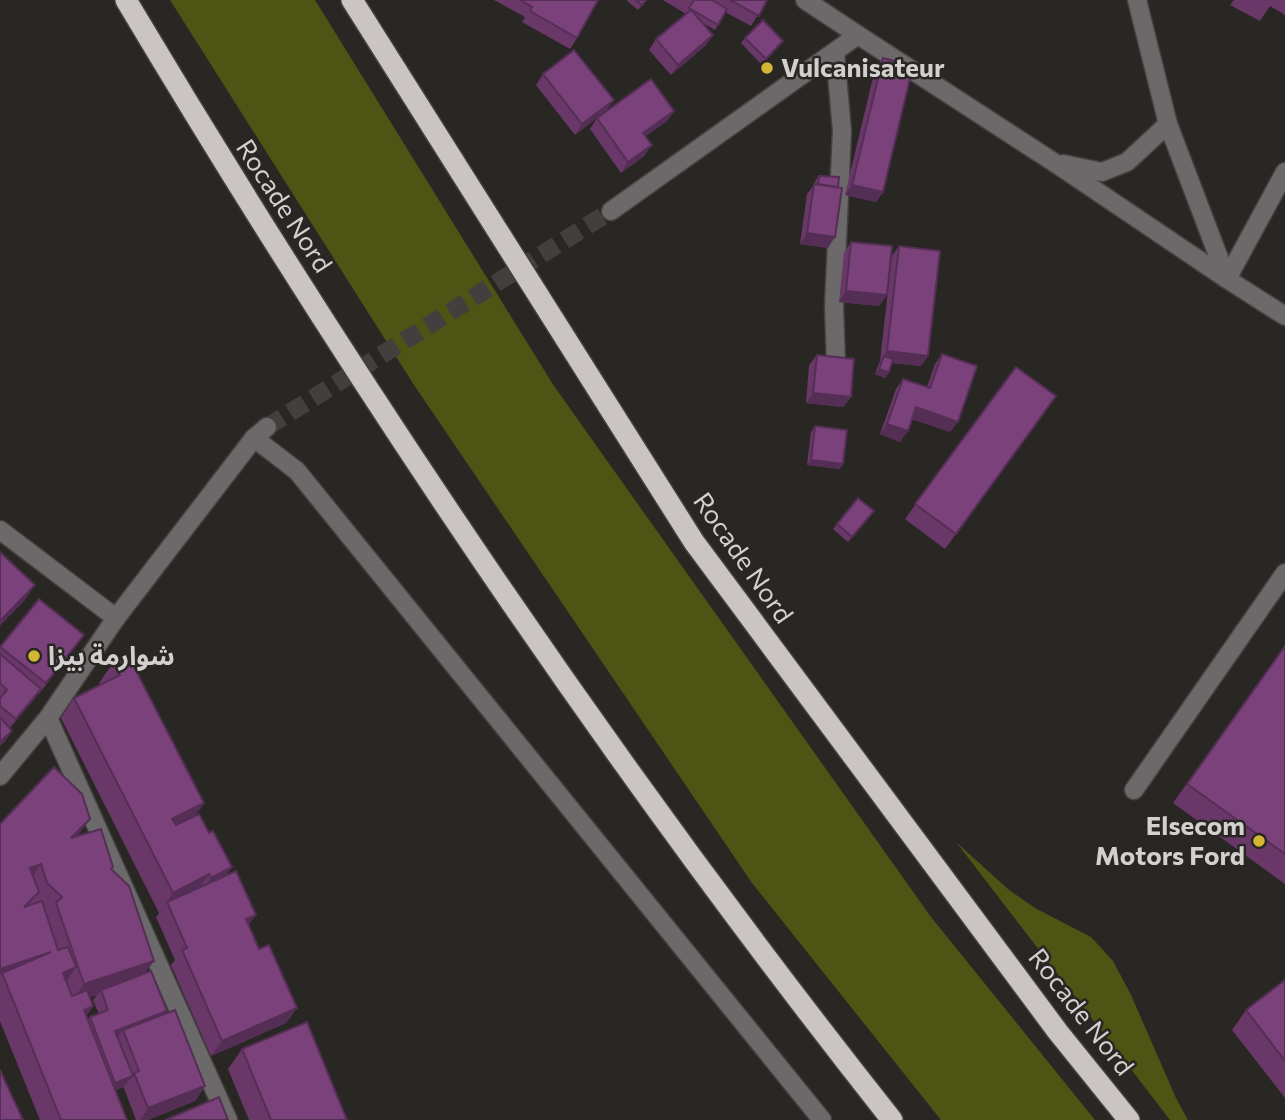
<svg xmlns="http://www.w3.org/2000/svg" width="1285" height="1120" font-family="Commissioner,'Noto Sans Arabic',sans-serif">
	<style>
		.green { fill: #4d5414 }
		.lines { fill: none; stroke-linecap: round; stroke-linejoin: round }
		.minor-tunnel { stroke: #42403e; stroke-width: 18; stroke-dasharray: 18 9; stroke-linecap: butt }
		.minor-casing { stroke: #44423f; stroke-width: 21 }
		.highway-casing { stroke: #44423f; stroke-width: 24 }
		.minor { stroke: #6b6969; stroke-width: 18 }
		.highway { stroke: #cac4c5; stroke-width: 21 }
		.wall { fill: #693869; fill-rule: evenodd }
		.shaded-wall { fill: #552e55 }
		.building { fill: #7a417a; stroke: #552e55; stroke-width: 2 }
		.poi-dot { fill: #d4b635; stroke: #292724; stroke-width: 2.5 }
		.labels { text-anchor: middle; stroke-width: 5; stroke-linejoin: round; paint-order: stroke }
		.poi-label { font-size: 26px; font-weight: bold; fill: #d2d1cf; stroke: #292724; text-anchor: start }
		.street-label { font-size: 26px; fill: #d2d1cf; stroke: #292724 }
	</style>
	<rect width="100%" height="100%" fill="#292724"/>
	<g class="green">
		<path d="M170 0H315L554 386 931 917 1095 1120H941L752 883 414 385Z"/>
		<path d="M956 842 1009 890 1035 908 1091 937 1113 961 1131 995 1176 1098 1188 1120H1170Z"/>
	</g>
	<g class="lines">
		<path class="minor-tunnel" d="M267 427 611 211"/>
		<g class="minor-casing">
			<g id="minor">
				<path d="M805 0 858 35"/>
				<path d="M1137 0 1168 124 1227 279 1285 316"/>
				<path d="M835 52 842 131 834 306 836 364"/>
				<path d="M1063 164 1102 172 1127 162 1168 124"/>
				<path d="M611 211 858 35 1055 163 1227 279 1285 172"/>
				<path d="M254 438 297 471 822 1120"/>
				<path d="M0 530 116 618"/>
				<path d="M48 718 228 1120"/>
				<path d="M0 776 48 718 116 618 254 438 267 427"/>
				<path d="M1134 790 1285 573"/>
			</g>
		</g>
		<g class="highway-casing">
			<g id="highway">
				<path d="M126 0C358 389 611 765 892 1120"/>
				<path d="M352 0 694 542 1058 1032 1129 1120"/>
			</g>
		</g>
		<use href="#minor" class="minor"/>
		<use href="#highway" class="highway"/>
	</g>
	<g class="wall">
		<path d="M494 0H598L577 38 570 49 522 22 525 17Z"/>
		<path d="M628 0H646L638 10 627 1Z"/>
		<path d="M663 0H767L751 26 725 12 715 30 703 23 706 45 671 75 649 50 656 39 686 14Z"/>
		<path d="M1234 0H1285V15L1270 6 1260 21 1230 5Z"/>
		<path d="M745 38 783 41 762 65 741 43Z"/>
		<path d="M883 58V192L876 202 845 195 875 69Z"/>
		<path d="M543 74 607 110 575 135 536 85Z"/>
		<path d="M674 111 667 121 645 136 644 156 621 173 590 129 597 118Z"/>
		<path d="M819 176 828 248 800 244 807 194 815 184V181Z"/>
		<path d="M851 242 887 295 879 306 839 302 844 253Z"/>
		<path d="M899 246 928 356 921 366 892 363 889 372 885 378 875 374 880 361 892 256Z"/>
		<path d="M942 354 950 432 912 419 900 442 880 434 896 389 903 379 927 387 935 364Z"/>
		<path d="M817 355 851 397 843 407 806 403 809 365Z"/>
		<path d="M1016 367 1056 396 945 549 905 519Z"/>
		<path d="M815 426 840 469 807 465 811 432Z"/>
		<path d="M870 516 848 542 833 529 837 524Z"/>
		<path d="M39 599 84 635 39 694 38 693 10 728 12 731 5 741 0 746V648Z"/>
		<path d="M1285 646V884L1173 803Z"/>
		<path d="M113 663 204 803 195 815 226 876 259 949 297 1008 286 1023 211 1056 171 965 175 960 156 917 160 912 159 913 61 718 74 698 101 685 99 683Z"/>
		<path d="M0 824 78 836 111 869 145 973 165 1013 205 1086 195 1101 148 1120H136L124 1088V1087L115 1090 127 1120H40L0 1021ZM97 995 93 1000 99 1014 90 1017 88 1020 86 1016 93 1006 90 997Z"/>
		<path d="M1285 980V1098L1232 1030 1246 1010Z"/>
		<path d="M242 1049 347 1120H249L228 1069Z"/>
	</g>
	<g class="shaded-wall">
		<path d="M713 35 706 45 671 75 678 65Z"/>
		<path d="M614 100 607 110 575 135 582 124Z"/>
		<path d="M674 111 667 121 636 143 643 133Z"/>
		<path d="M652 145 644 156 621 173 628 162Z"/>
		<path d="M852 185 883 192 876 202 845 195Z"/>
		<path d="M807 233 835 237 828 248 800 244Z"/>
		<path d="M846 291 887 295 879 306 839 302Z"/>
		<path d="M887 351 928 356 921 366 882 362Z"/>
		<path d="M879 369 889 372 885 378 875 374Z"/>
		<path d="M813 393 851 397 843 407 806 403Z"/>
		<path d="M916 407 958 422 950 432 909 418Z"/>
		<path d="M887 424 908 431 900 442 880 434Z"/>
		<path d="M811 460 843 464 840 469 807 465Z"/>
		<path d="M35 585 24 601 0 626V621Z"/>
		<path d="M41 689 34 700 8 730 16 719Z"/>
		<path d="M12 731 5 741 0 746V742Z"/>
		<path d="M204 803 191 822 159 839 172 819Z"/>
		<path d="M90 819 76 838H71Z"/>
		<path d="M41 864 27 884 30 868Z"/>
		<path d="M232 867 218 887 197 898 211 878Z"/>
		<path d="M209 874 196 894 167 902 159 913 173 893Z"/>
		<path d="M256 915 245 930 246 919Z"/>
		<path d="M51 952 2 973 0 975V969Z"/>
		<path d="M154 961 140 980 101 990 97 995 70 1004 84 984Z"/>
		<path d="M76 967 63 987V973Z"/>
		<path d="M93 1006 79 1025 84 1010Z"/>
		<path d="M297 1008 286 1023 211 1056 222 1041Z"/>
		<path d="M167 1011 159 1022 123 1030 117 1038 115 1031Z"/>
		<path d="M132 1077 124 1087 108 1093 115 1083Z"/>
		<path d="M205 1086 195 1101 147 1120H140L148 1108Z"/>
	</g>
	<g class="building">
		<path d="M520 0H598L577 38 530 11 532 7Z"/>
		<path d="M636 0H646L642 5Z"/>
		<path d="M694 0H712L727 9 718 25 689 8Z"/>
		<path d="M730 0H767L759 16Z"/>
		<path d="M691 10 713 35 678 65 656 39Z"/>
		<path d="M763 20 783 41 766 59 745 38Z"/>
		<path d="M574 50 614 100 582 124 543 74Z"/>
		<path d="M883 58 913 66 883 192 852 185Z"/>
		<path d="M651 79 674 111 643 133 652 145 628 162 597 118Z"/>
		<path d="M819 176 839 177 838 187 818 184Z"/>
		<path d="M814 184 842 188 835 237 807 233Z"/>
		<path d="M851 242 892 246 887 295 846 291Z"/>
		<path d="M899 246 940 251 928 356 887 351Z"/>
		<path d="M942 354 977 366 958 422 916 407 908 431 887 424 903 379 930 388Z"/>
		<path d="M817 355 854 359 851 397 813 393Z"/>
		<path d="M884 356 893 359 889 372 879 369Z"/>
		<path d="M1016 367 1056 396 956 534 915 504Z"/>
		<path d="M815 426 847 430 843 464 811 460Z"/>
		<path d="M858 498 874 511 852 537 837 524Z"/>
		<path d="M0 552 35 585 0 621Z"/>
		<path d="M39 599 84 635 46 683 0 647Z"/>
		<path d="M1285 646V854L1187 784Z"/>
		<path d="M0 654 41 689 16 719 0 706V698L7 690 0 683Z"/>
		<path d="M128 655 204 803 172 819 176 825 199 814 209 833 213 831 232 867 211 878 209 874 173 893 74 698 120 675 113 663Z"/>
		<path d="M0 717 12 731 0 742Z"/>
		<path d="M54 767 82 794 90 819 71 838 101 829 113 867 111 869 129 886 154 961 84 984 56 903 62 897 47 883 41 864 30 868 39 892 24 907 42 901 58 950 68 947 76 967 63 973 72 996 87 990 93 1006 84 1010 127 1120H61L2 973 51 952 0 969V824Z"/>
		<path d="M236 871 256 915 246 919 259 949 269 945 297 1008 222 1041 182 950 187 948 167 902Z"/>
		<path d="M151 971 167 1011 115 1031 133 1076 115 1083 90 1017 108 1010 101 990Z"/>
		<path d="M1285 980V1061L1246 1010Z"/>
		<path d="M175 1010 205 1086 148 1108 134 1073 139 1071 123 1030Z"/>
		<path d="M307 1022 347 1120H271L242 1049Z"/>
		<path d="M0 1070 23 1120H0Z"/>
		<path d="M219 1097 228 1120H165Z"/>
	</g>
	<g class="poi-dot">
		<circle cx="767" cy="68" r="7"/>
		<circle cx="34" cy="656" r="7"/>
		<circle cx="1259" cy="841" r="7"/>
	</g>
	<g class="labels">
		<g class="poi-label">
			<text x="781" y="77">Vulcanisateur</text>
			<text x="48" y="665">شوارمة بيزا</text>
			<text x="1245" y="835" text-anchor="end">Elsecom<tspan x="1245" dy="30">Motors Ford</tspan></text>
		</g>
		<g class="street-label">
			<text transform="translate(284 206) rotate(57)" y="9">Rocade Nord</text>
			<text transform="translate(743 558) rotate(55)" y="9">Rocade Nord</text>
			<text transform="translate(1081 1012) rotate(52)" y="9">Rocade Nord</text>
		</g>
	</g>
</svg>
